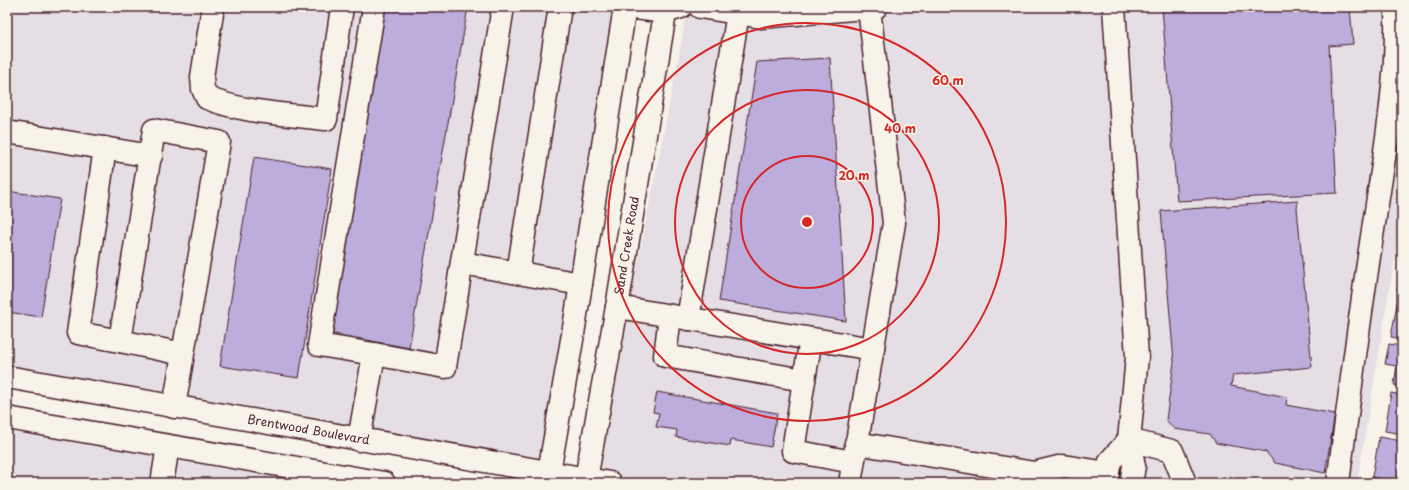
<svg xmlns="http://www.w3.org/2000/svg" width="1409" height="490" font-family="'Playpen Sans',sans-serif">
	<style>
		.built { fill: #e5dee5 }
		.building { fill: #bcaddd; stroke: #4a1f2b }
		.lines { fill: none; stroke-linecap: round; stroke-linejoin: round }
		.minor-casing { stroke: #4a1f2b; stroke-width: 25 }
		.major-casing { stroke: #4a1f2b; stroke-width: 25 }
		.minor { stroke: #f7f3e8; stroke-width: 22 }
		.major { stroke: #f7f3e8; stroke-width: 22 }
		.ring { fill: none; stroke: #d62828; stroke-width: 2 }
		.labels { text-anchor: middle; stroke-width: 3; stroke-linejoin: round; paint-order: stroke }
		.street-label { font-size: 12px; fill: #4a1f2b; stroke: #f7f3e8 }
		.centre { fill: #d62828; stroke: #f7f3e8; stroke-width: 2 }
		.ring-label { font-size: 12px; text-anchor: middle; font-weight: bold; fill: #d62828; stroke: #f7f3e8; stroke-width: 3; stroke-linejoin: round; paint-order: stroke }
	</style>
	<rect width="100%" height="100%" fill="#f7f3e8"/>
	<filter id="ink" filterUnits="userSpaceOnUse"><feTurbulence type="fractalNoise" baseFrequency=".025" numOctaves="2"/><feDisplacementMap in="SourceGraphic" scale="8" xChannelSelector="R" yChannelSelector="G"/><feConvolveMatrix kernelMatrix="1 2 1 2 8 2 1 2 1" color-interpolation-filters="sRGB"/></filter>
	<g filter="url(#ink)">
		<g class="built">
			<path d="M7 7H616L542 462 298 415 7 366Z"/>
			<path d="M687 7H1402V214L1357 483H658L596 473 680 50Z"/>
			<path d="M7 429 314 483H7Z"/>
		</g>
		<g class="building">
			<path d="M375 7H468L409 348 324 332Z"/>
			<path d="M1162 7H1350L1353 44 1329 46 1337 193 1177 201Z"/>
			<path d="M830 58 846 321 719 301 757 62Z"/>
			<path d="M254 157 332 169 299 378 220 366Z"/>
			<path d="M7 191 60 199 41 317 7 312Z"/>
			<path d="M1298 201 1297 208 1312 367 1233 375 1231 386 1287 397 1286 405 1335 414 1325 473 1275 463 1266 452 1216 443 1210 434 1174 429 1166 420 1174 362 1161 211Z"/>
			<path d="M1402 263V291L1397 290Z"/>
			<path d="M1398 298H1402V339L1391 337Z"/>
			<path d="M1389 344 1402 346V387L1394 385 1397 366 1385 364Z"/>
			<path d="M657 392 777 413 771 447 731 440 730 446 676 437 677 430 656 427 659 413 653 412Z"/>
			<path d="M1391 393 1402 395V434L1385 431Z"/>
			<path d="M1379 437 1402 441V483L1372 477Z"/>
		</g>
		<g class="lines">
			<g class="minor-casing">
				<g id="minor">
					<path d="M213 7 202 77 203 89 207 98C244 113 287 114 326 119L342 7"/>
					<path d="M628 7 665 12 681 7"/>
					<path d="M700 7 761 17 876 7"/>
					<path d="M1114 7 1137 357 1129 440 1134 466 1131 483"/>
					<path d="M7 132 151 156"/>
					<path d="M105 148 78 333 120 341"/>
					<path d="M462 263 581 284"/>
					<path d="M518 273 560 7"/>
					<path d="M617 307 873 349"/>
					<path d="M670 316 665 356 804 380 793 451 853 462"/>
					<path d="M688 319 738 13"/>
					<path d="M374 354 445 367 503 7"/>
					<path d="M804 380 811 339"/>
					<path d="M174 407 219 142 154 130 120 341 183 354"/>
					<path d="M359 440 374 354 319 345 374 7"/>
					<path d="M1129 440 1172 451 1185 483"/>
					<path d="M856 443 1034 473 1063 466 1108 473"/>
					<path d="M162 483 168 446"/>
					<path d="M850 483 894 223 869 8"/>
					<path d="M1106 483 1110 461 1129 440"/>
					<path d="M1338 483C1349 399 1360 314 1373 230 1384 157 1398 82 1396 7"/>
				</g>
			</g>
			<g class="major-casing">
				<g id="major">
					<path id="s1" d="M7 377 610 483"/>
					<path d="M7 418 384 483"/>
					<path d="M549 472 573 334 625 7"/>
					<path id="s2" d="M586 479 617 307 666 7"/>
				</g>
			</g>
			<use href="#minor" class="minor"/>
			<use href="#major" class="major"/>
		</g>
	</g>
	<g class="ring">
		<circle cx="807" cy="222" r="66"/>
		<circle cx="807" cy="222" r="132"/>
		<circle cx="807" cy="222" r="199"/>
	</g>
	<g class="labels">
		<g class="street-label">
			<text dy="4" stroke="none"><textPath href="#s2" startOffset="237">Sand Creek Road</textPath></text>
			<text dy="4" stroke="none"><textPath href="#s1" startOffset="306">Brentwood Boulevard</textPath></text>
		</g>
	</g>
	<circle cx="807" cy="222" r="6" class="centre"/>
	<g class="ring-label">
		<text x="948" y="85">60 m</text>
		<text x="900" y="133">40 m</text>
		<text x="854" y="180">20 m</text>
	</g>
	<rect width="1409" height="490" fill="none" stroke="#f7f3e8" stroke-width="24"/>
	<rect x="12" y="12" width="1385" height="466" fill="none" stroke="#4a1f2b" stroke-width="1.5" filter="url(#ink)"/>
</svg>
